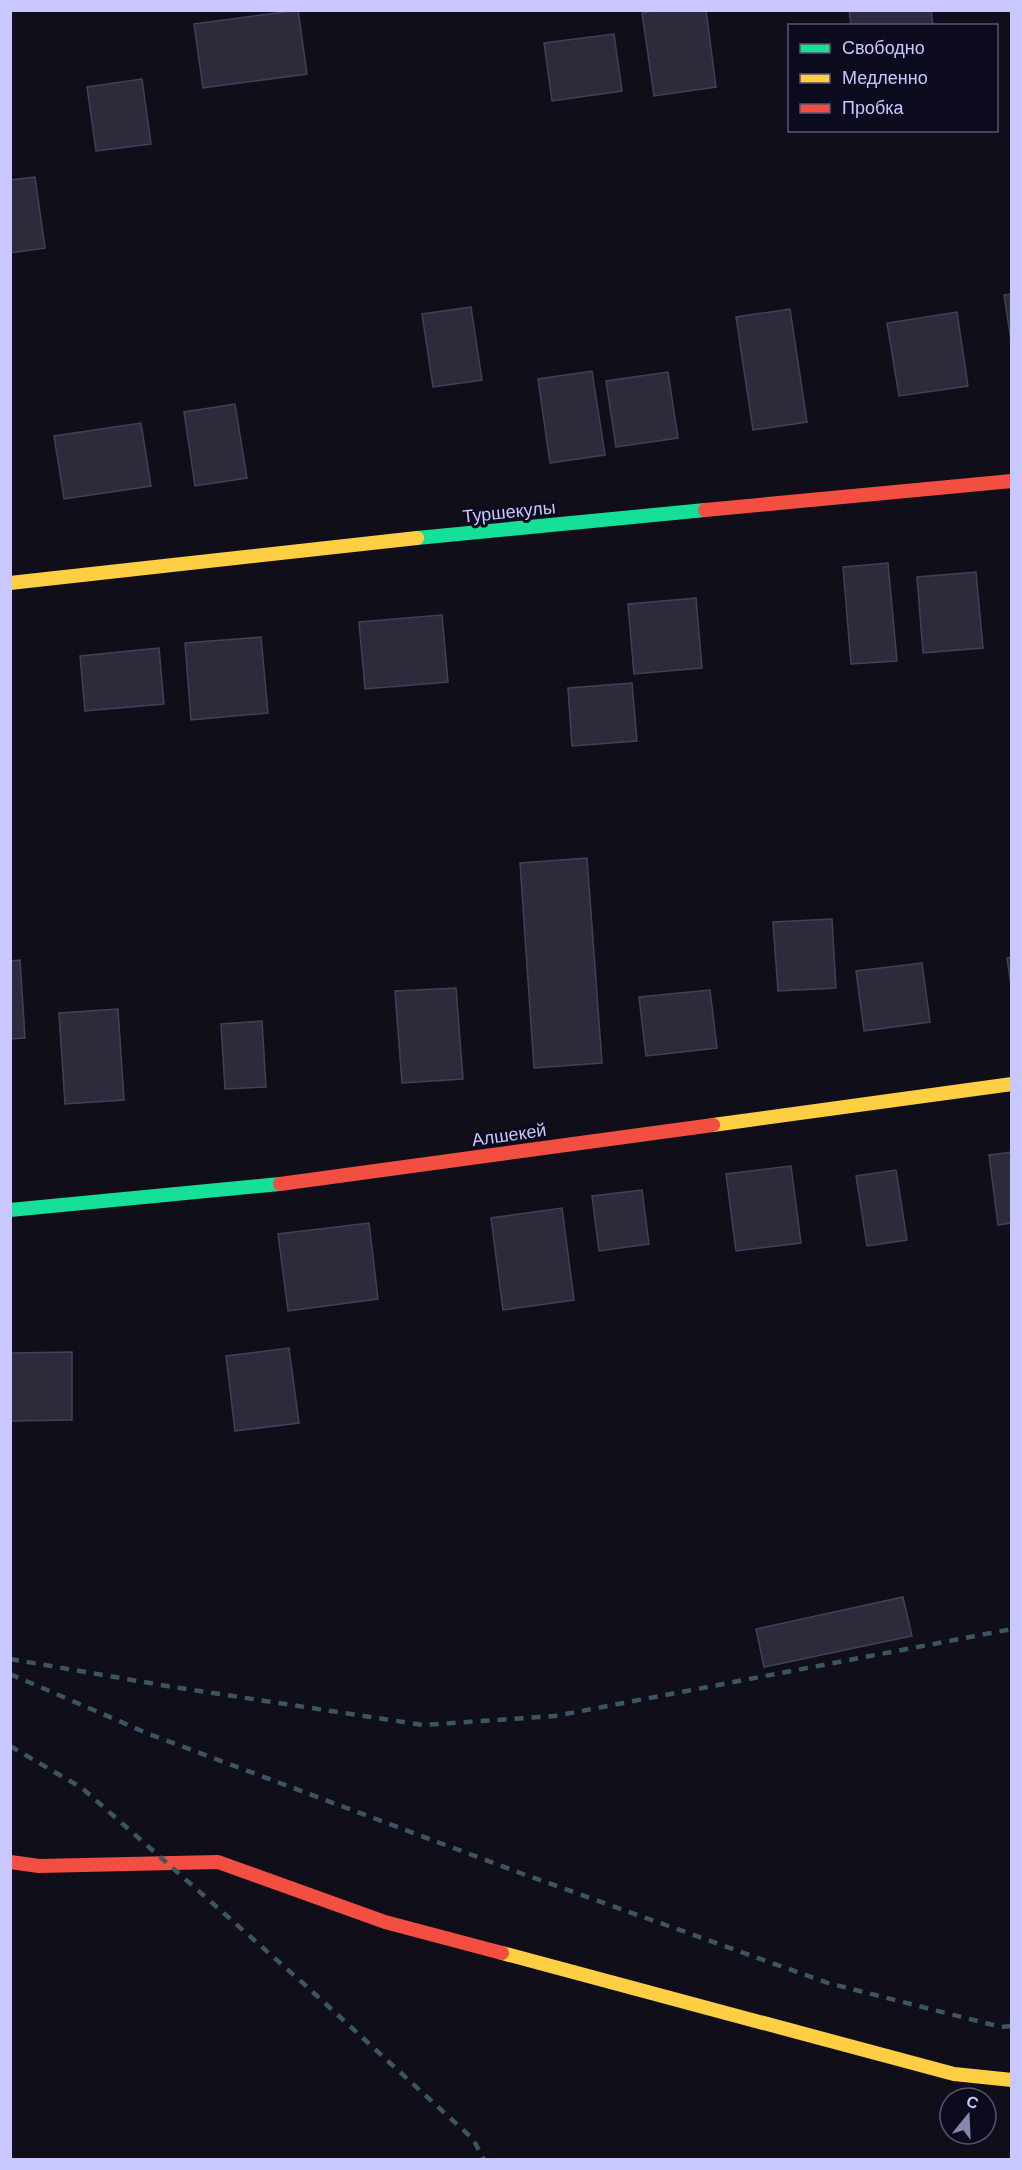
<svg xmlns="http://www.w3.org/2000/svg" width="1022" height="2170" font-family="Helvetica,sans-serif">
	<style>
		.building { fill: #2c2b3c; stroke: #424058; stroke-width: 1.5 }
		.lines { fill: none; stroke-linecap: round; stroke-linejoin: round }
		.fast { stroke: #16e098; stroke-width: 14 }
		.slow { stroke: #ffcf43; stroke-width: 14 }
		.jam { stroke: #f24e42; stroke-width: 14 }
		.rail { stroke: #3c5562; stroke-width: 4.5; stroke-dasharray: 9 8; stroke-linecap: butt }
		.labels { text-anchor: middle; stroke-width: 6; stroke-linejoin: round; paint-order: stroke }
		.street-label { font-size: 18px; fill: #c8c7ff; stroke: #0c0b1d }
	</style>
	<rect width="100%" height="100%" fill="#100f19"/>
	<g class="building">
		<path d="M298 10 307 74 203 88 194 24Z"/>
		<path d="M659 10H706L716 87 654 96 642 13Z"/>
		<path d="M849 10H931L933 26H851Z"/>
		<path d="M614 34 622 91 552 101 544 43Z"/>
		<path d="M142 79 151 144 96 151 87 87Z"/>
		<path d="M35 177 45 248 10 253V180Z"/>
		<path d="M1012 294V347L1004 295Z"/>
		<path d="M471 307 482 380 433 387 422 314Z"/>
		<path d="M790 309 807 422 753 430 736 317Z"/>
		<path d="M957 312 968 386 899 396 887 323Z"/>
		<path d="M592 371 605 455 550 463 538 379Z"/>
		<path d="M668 372 678 438 616 447 606 381Z"/>
		<path d="M235 404 247 478 195 486 184 412Z"/>
		<path d="M141 423 151 486 64 499 54 436Z"/>
		<path d="M888 563 897 661 851 664 843 567Z"/>
		<path d="M976 572 983 648 923 653 917 577Z"/>
		<path d="M696 598 702 668 634 674 628 604Z"/>
		<path d="M442 615 448 682 365 689 359 622Z"/>
		<path d="M261 637 268 713 191 720 185 643Z"/>
		<path d="M159 648 164 704 85 711 80 656Z"/>
		<path d="M632 683 637 741 572 746 568 688Z"/>
		<path d="M587 858 602 1063 534 1068 520 863Z"/>
		<path d="M832 919 836 988 778 991 773 922Z"/>
		<path d="M1012 957V992L1007 958Z"/>
		<path d="M20 960 25 1038 10 1039V961Z"/>
		<path d="M922 963 930 1022 864 1031 856 971Z"/>
		<path d="M456 988 463 1079 402 1083 395 991Z"/>
		<path d="M710 990 717 1048 646 1056 639 997Z"/>
		<path d="M118 1009 124 1100 65 1104 59 1013Z"/>
		<path d="M262 1021 266 1087 225 1089 221 1024Z"/>
		<path d="M1012 1152V1223L998 1225 989 1155Z"/>
		<path d="M791 1166 801 1243 736 1251 726 1174Z"/>
		<path d="M896 1170 907 1240 867 1246 856 1176Z"/>
		<path d="M642 1190 649 1244 599 1251 592 1196Z"/>
		<path d="M562 1208 574 1300 503 1310 491 1218Z"/>
		<path d="M369 1223 378 1299 288 1311 278 1234Z"/>
		<path d="M289 1348 299 1423 235 1431 226 1356Z"/>
		<path d="M72 1352V1420L10 1421V1353Z"/>
		<path d="M903 1597 912 1636 764 1667 756 1629Z"/>
	</g>
	<g class="lines">
		<g class="fast">
			<path d="M417 538 705 510"/>
			<path d="M10 1210 280 1184"/>
		</g>
		<g class="slow">
			<path d="M10 583 417 538"/>
			<path d="M713 1125 1012 1084"/>
			<path d="M502 1953 954 2074 1012 2080"/>
		</g>
		<g class="jam">
			<path d="M705 510 1012 481"/>
			<path d="M280 1184 713 1125"/>
			<path d="M10 1862 39 1866 218 1862 385 1922 502 1953"/>
		</g>
		<g class="rail">
			<path d="M10 1659 167 1686 423 1725 555 1716 1012 1629"/>
			<path d="M10 1674 149 1734 523 1874 828 1983 1001 2027 1012 2026"/>
			<path d="M10 1746 82 1788 304 1984 473 2139 484 2160"/>
		</g>
	</g>
	<g class="labels">
		<g class="street-label">
			<text transform="translate(509 512) rotate(-6)" y="6">Туршекулы</text>
			<text transform="translate(509 1135) rotate(-8)" y="6">Алшекей</text>
		</g>
	</g>
	<rect width="1022" height="2170" fill="none" stroke="#c8c7ff" stroke-width="24"/>
	<rect x="788" y="24" width="210" height="108" fill="#0c0b1d" stroke="#575677" stroke-width="1.5"/>
	<rect x="800" y="44" width="30" height="9" fill="#16e098" stroke="#575677" stroke-width="1.5"/>
	<text x="842" y="54" font-size="18" fill="#c8c7ff">Свободно</text>
	<rect x="800" y="74" width="30" height="9" fill="#ffcf43" stroke="#575677" stroke-width="1.5"/>
	<text x="842" y="84" font-size="18" fill="#c8c7ff">Медленно</text>
	<rect x="800" y="104" width="30" height="9" fill="#f24e42" stroke="#575677" stroke-width="1.5"/>
	<text x="842" y="114" font-size="18" fill="#c8c7ff">Пробка</text>
	<g transform="translate(968 2116) rotate(18)"><circle r="28" fill="#0c0b1d" stroke="#575677" stroke-width="1.5"/>
	<path d="M0-4.5L10 22L0 15L-10 22Z" fill="#8887ae"/>
	<text y="-9" font-size="16" font-weight="bold" text-anchor="middle" fill="#c8c7ff">С</text>
	</g>
</svg>
